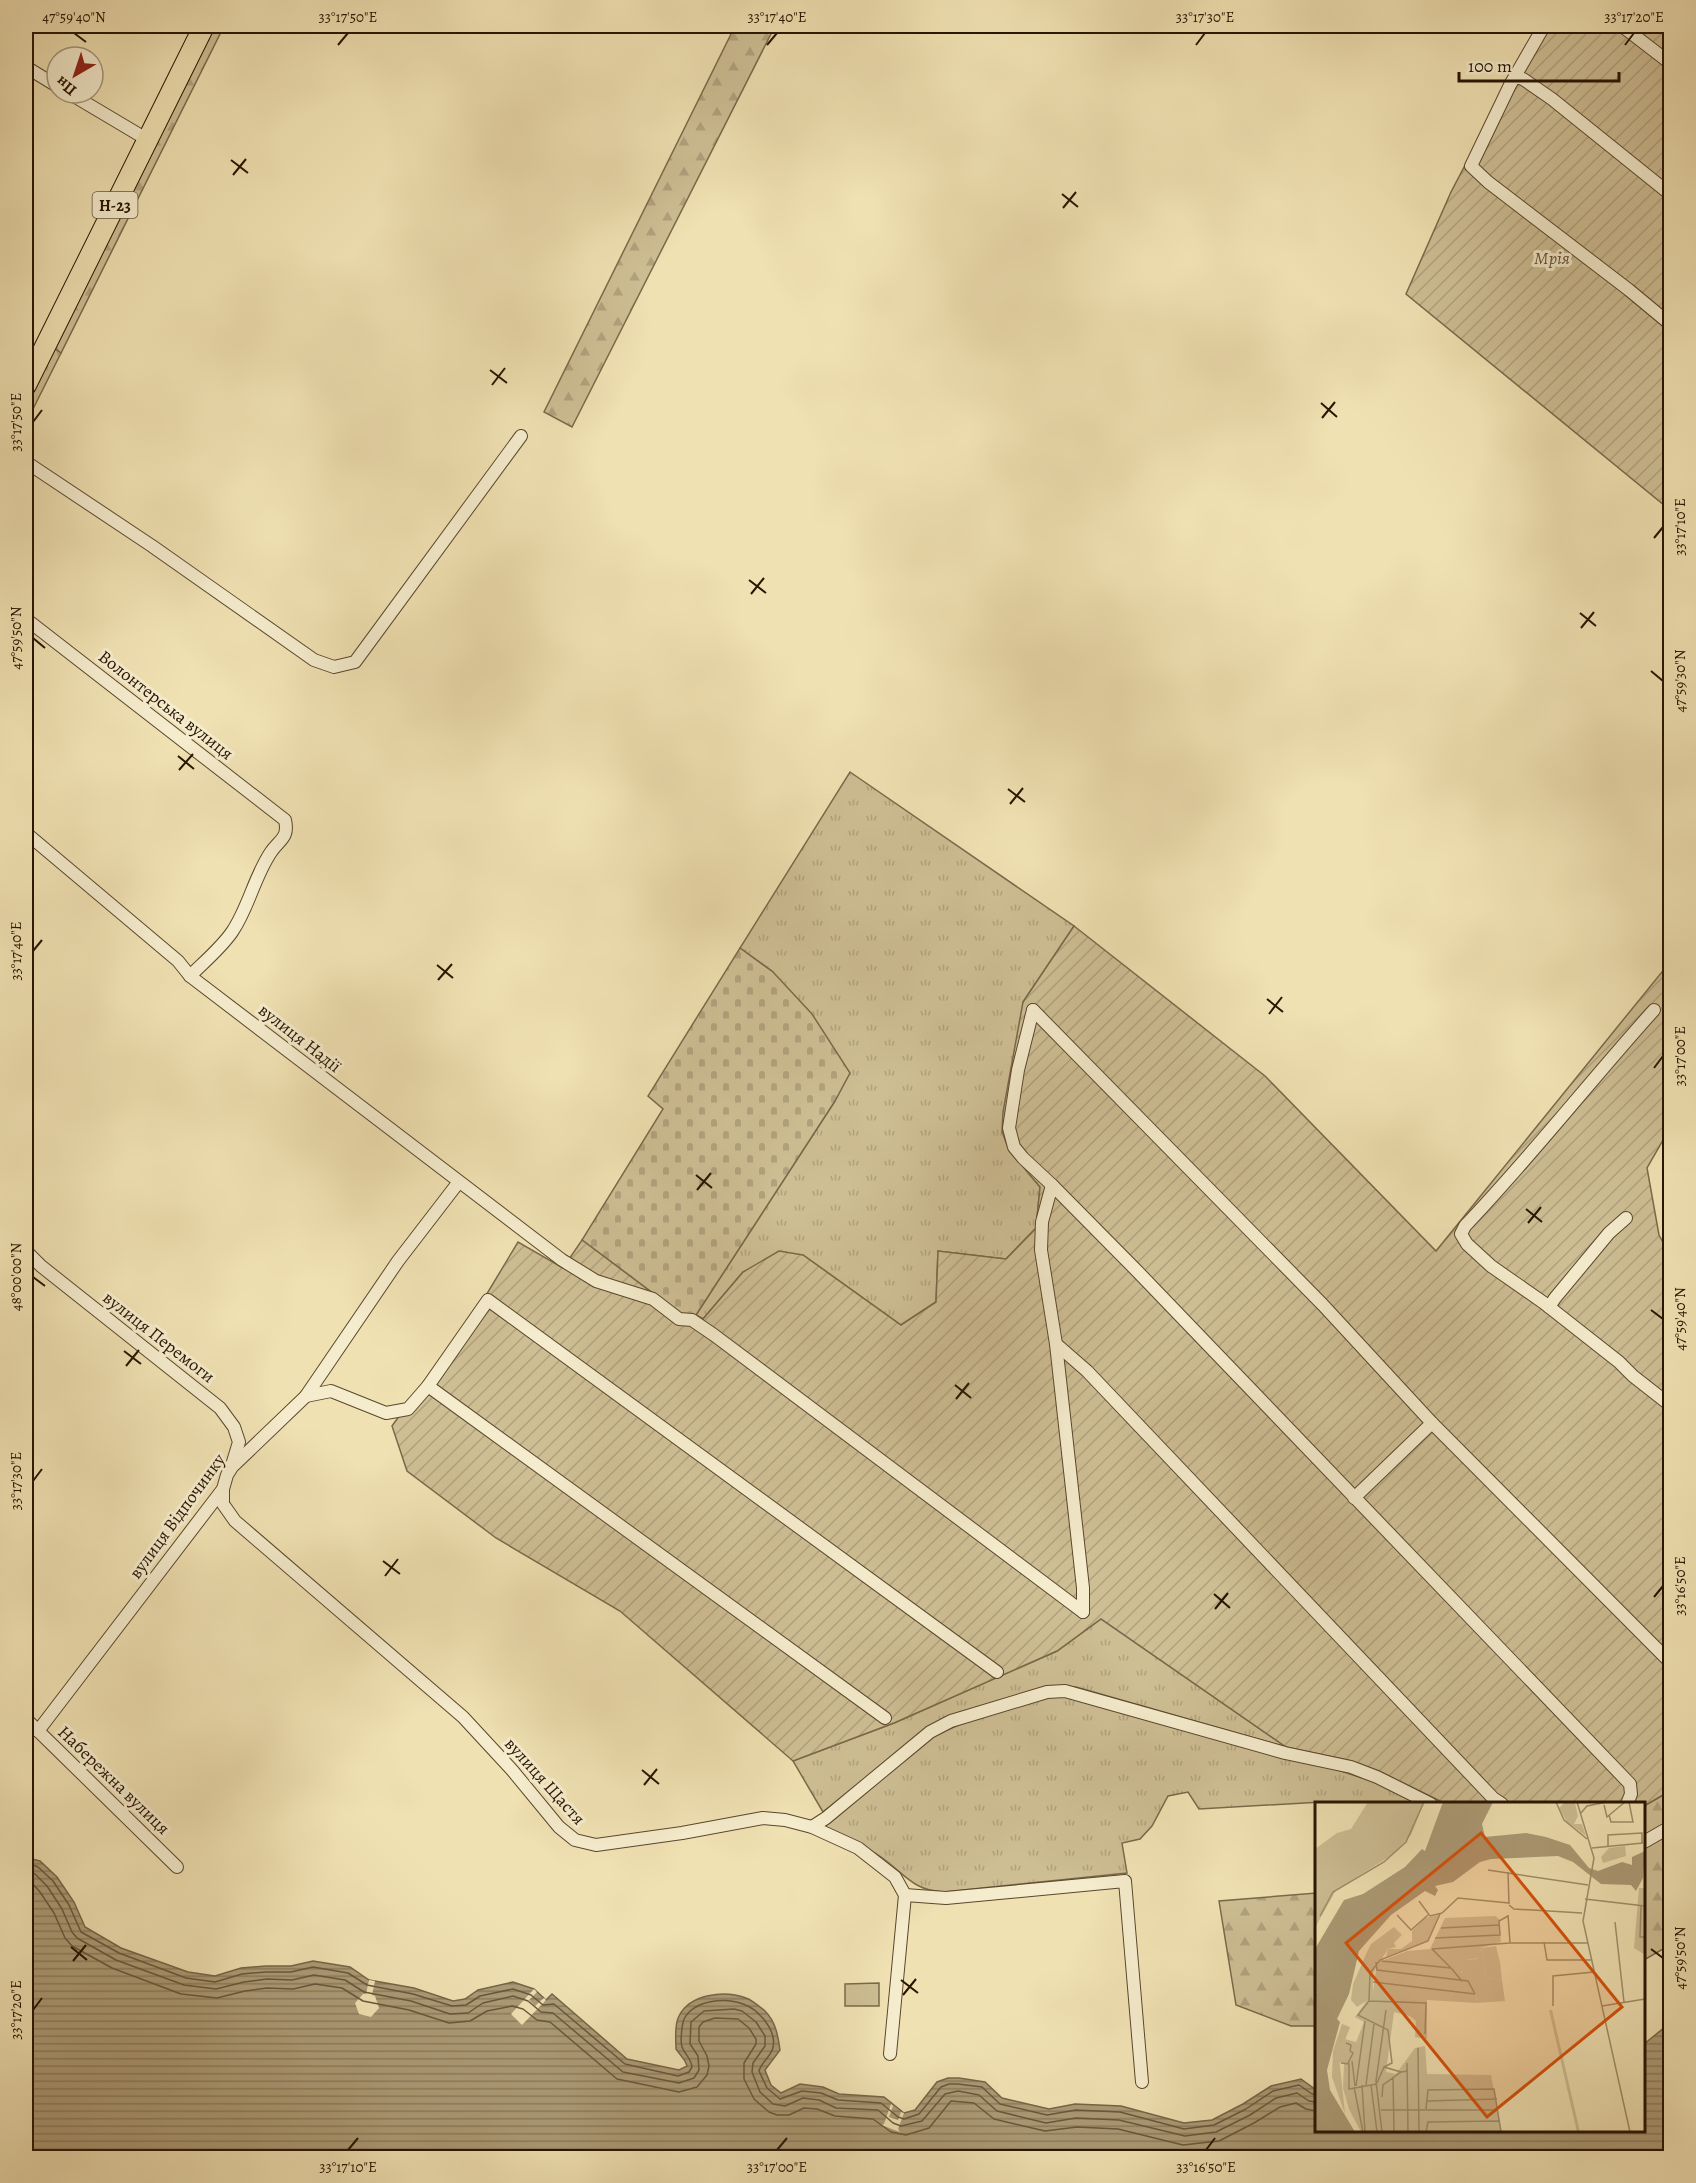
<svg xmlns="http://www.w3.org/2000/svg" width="1696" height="2183" font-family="Alegreya,serif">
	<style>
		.grass { fill: url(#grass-tufts); stroke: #7a694a; stroke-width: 1.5 }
		.forest { fill: url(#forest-firs); stroke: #7a694a; stroke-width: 1.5 }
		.cemetery { fill: url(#cemetery-stones); stroke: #7a694a; stroke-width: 1.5 }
		.park { fill: #cebe94; stroke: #7a694a; stroke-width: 1.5 }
		.garden { fill: url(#garden-furrows); stroke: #7a694a; stroke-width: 1.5 }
		.water { fill: url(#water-rules); stroke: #776547; stroke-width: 1.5 }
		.pier { fill: #f0e1b2 }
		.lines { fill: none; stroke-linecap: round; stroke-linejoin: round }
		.shore { stroke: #6a583c; stroke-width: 1.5 }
		.minor-casing { stroke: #59472d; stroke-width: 14 }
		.primary-casing { stroke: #271401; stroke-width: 22 }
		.minor { stroke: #f5eccd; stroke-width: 12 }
		.primary { stroke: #f0e1b2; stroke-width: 20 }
		.ticks { fill: none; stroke: #271401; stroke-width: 2 }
		.labels { text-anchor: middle; stroke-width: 6; stroke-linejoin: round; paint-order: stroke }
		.shield { fill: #f5eccd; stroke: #65553e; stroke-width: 1.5 }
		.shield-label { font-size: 16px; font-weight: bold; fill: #271401 }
		.park-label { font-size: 18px; font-style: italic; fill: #615034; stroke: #f5eccd }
		.street-label { font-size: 18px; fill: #271401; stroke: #f5eccd }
		.inset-road { fill: none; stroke: #a08f6b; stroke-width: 1.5 }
		.view { fill: #d5520b; fill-opacity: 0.15; stroke: #d5520b; stroke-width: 3 }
		.inset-edge { fill: none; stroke: #271401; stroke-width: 3 }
		.neatline { fill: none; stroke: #271401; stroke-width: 2 }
		.ticks-label { font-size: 15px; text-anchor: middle; fill: #271401 }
	</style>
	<defs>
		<pattern id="grass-tufts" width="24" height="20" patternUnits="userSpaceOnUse" patternTransform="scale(1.5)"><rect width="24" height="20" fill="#cebe94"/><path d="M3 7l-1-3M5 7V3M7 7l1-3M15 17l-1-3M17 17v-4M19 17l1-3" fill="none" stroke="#b1a27e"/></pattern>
		<pattern id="forest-firs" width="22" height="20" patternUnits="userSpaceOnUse" patternTransform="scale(1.5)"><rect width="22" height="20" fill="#cebe94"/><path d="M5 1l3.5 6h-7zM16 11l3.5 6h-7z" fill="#b1a27e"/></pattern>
		<pattern id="cemetery-stones" width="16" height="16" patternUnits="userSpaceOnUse" patternTransform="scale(1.5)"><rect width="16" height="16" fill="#cebe94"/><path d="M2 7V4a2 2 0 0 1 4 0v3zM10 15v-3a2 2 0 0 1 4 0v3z" fill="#b1a27e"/></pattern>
		<pattern id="garden-furrows" width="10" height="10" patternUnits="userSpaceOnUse" patternTransform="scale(1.5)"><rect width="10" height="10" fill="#cebe94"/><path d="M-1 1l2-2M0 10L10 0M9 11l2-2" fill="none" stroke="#b1a27e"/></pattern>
		<pattern id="water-rules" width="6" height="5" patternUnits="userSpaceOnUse" patternTransform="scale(1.5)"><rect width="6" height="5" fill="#ac9b76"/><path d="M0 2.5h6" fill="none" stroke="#8c7d5e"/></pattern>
	</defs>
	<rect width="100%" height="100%" fill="#f0e1b2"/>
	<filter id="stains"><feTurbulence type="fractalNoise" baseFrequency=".00333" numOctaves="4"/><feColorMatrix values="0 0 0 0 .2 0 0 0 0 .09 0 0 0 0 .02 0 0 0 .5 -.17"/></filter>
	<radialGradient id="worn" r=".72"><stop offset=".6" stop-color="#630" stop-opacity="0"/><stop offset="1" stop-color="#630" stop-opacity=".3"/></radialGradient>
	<g class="grass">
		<path d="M48 343 61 353 26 423V391Z"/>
		<path d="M850 772 1074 926 1023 1002 1026 1170 1040 1187 1036 1228 1006 1259 938 1251 936 1302 901 1325 803 1255 743 1272 703 1319 696 1315 835 1101 773 972 740 948Z"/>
		<path d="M1101 1619 1286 1747 1076 1687 1063 1686 927 1729 823 1812 793 1761 894 1723 1057 1651Z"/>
		<path d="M1062 1695 1332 1768 1374 1782 1418 1803 1325 1804 1322 1802 1199 1809 1188 1792 1168 1796 1152 1826 1140 1839 1122 1843 1127 1873 944 1892C913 1891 904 1873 881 1857 863 1845 843 1836 823 1827L933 1737C967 1719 1024 1701 1062 1695Z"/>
	</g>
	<g class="forest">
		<path d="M207 26H224L61 353 48 343Z"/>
		<path d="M735 26H775L572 427 544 412Z"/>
		<path d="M1670 1791V1945L1644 1960V1806Z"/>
		<path d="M1316 1893V2026H1291L1236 2005 1219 1901Z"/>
	</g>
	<path class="cemetery" d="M740 948 773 972 812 1014 850 1073 835 1101 696 1315H682L582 1240 663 1109 648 1096Z"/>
	<path class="park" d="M879 1983V2006H845V1984Z"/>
	<g class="garden">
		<path d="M1538 26H1670V510L1406 294 1451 192Z"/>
		<path d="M1074 926 1265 1076 1436 1251 1670 962V1128L1647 1168 1659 1235 1670 1255V1791L1644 1806V1804L1444 1803 1379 1771 1352 1761 1286 1747 1101 1619 1057 1651 894 1723 793 1761 620 1611 496 1538 407 1471 392 1426 485 1297 518 1242 563 1268 582 1240 682 1315H696L703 1319 743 1272 779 1251 803 1255 901 1325 936 1302 938 1251 1006 1259 1036 1228 1040 1187 1009 1150 1002 1132 1003 1112 1023 1002Z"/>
	</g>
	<path class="water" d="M26 1855 32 1859 40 1861 57 1877 74 1902 85 1927 121 1948 188 1972 215 1976 241 1968 266 1966H291L313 1961 350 1967 369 1980 414 1988 453 2001 465 1999 478 1990 513 1982 534 1989 546 2000 552 1994 627 2059 679 2070 687 2066 685 2061 676 2049C676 2039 674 2025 679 2016 690 1994 724 1990 746 1998 752 2000 760 2007 765 2011 776 2022 778 2036 780 2050L765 2070 771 2085 781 2093 800 2084 823 2087 839 2094 884 2097 904 2113 915 2110 937 2082 948 2078H959L985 2082 1002 2098 1049 2109 1075 2104 1121 2106 1184 2123 1212 2120 1243 2104 1271 2086 1301 2079 1316 2090V2130H1644V2044L1670 2023V2157H26Z"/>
	<g class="pier">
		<path d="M369 1980 375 1981 372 1995 375 1996 379 2008 371 2017 359 2014 355 2003 363 1994H366Z"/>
		<path d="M534 1989 537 1992 529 2000 535 2006 544 1998 546 2000 522 2025 511 2014Z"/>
		<path d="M891 2104 893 2106 889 2117 898 2120 901 2112 904 2113 898 2129 900 2132 881 2125 884 2124Z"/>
	</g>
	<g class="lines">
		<g class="shore">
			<path d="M26 1862 38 1867 53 1881 69 1905 81 1932 119 1953 186 1978 215 1982 242 1974 266 1972H291L313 1967 348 1973 367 1985 413 1994 452 2006 466 2005 480 1996 513 1989 531 1995 543 2005 554 2004 625 2064 678 2076 689 2072 692 2067C691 2058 685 2055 682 2047 680 2041 682 2025 684 2019 694 2000 725 1997 743 2004 758 2009 777 2030 773 2047 772 2056 761 2062 759 2071L767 2088 780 2099 802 2091 821 2093 838 2100 881 2103 898 2117 904 2119 919 2114 941 2087 949 2084H958L982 2087 1000 2104 1047 2115 1076 2110 1120 2112 1184 2129 1214 2125 1246 2109 1273 2091 1299 2085 1312 2094H1316"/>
			<path d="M26 1871 35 1874 47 1886 62 1909 72 1932 77 1938 116 1960 184 1985 216 1989 244 1982 267 1979 292 1980 314 1975 345 1980 364 1992 411 2001 450 2014 468 2013 483 2003 513 1996 528 2001 541 2012 553 2013 623 2072 679 2083 694 2078 699 2070 698 2056 690 2044 691 2022 704 2011 734 2009 742 2011 756 2022 765 2036V2046L753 2063 752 2072 760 2092 773 2104 785 2106 803 2098 819 2100 836 2108 878 2110 893 2123 901 2126 922 2121 945 2094 958 2091 979 2095 997 2111 1046 2123 1076 2118 1119 2120 1185 2136 1216 2132 1250 2115 1276 2098 1297 2093 1309 2101 1316 2102"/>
			<path d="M26 1881 31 1882 40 1892 54 1913 65 1938 72 1946 112 1968 181 1994 217 1998 245 1991 267 1988 293 1989 315 1984 342 1988 363 2001 409 2010 449 2023 470 2021 487 2011 512 2006 523 2009 537 2020 550 2022 617 2079 679 2092 697 2087 707 2075 709 2066 707 2056 699 2041V2027L703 2022 715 2018 738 2019 749 2028 756 2039V2044L744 2063V2079L754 2099 769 2112 777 2115H789L804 2108 817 2109 835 2116 873 2119 891 2132 906 2135 929 2128 951 2101 974 2103 994 2119 1045 2131 1077 2127 1118 2129 1183 2145 1219 2141 1254 2123 1280 2107 1296 2103 1306 2109 1316 2111"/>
		</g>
		<g class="minor-casing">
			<g id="minor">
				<path d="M1544 26 1510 85 1471 166 1488 182 1629 290 1670 324"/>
				<path d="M1622 26 1670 63"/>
				<path d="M26 67 57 86"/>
				<path d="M1515 77 1523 79 1552 99 1670 194"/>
				<path d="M69 93 148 140"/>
				<path d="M26 462 152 546 314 660 334 667 355 662 521 436"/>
				<path d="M26 619 285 820C289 838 280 839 271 852 254 877 249 907 232 932 221 948 204 962 190 976"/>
				<path d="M26 833 178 961 190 976 562 1260 596 1281 653 1299 679 1319 692 1320 714 1335 1083 1612"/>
				<path d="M1033 1010 1018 1070 1009 1128 1014 1147 1023 1158 1052 1185 1138 1272 1630 1784 1631 1794 1627 1804"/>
				<path d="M1033 1010 1323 1305 1432 1423 1670 1662"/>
				<path d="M1654 1010C1590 1081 1531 1157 1465 1226L1461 1234 1467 1244 1491 1266 1544 1303 1619 1362 1633 1376 1670 1405"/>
				<path d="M1052 1185 1042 1222 1041 1250 1056 1344 1087 1371 1493 1798 1502 1804"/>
				<path d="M26 1251 41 1266 220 1408 234 1427 239 1442 232 1465"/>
				<path d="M1549 1307 1555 1298 1609 1233 1626 1218"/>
				<path d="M1056 1344 1083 1588V1612"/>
				<path d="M428 1386 885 1718"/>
				<path d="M306 1396 331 1391 386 1413 408 1409 428 1386 488 1300 997 1672"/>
				<path d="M223 1489V1504L235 1521 463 1717 512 1770 559 1827 575 1840 596 1845 682 1833 763 1818 785 1820 812 1827 858 1848 895 1877 905 1895 890 2054"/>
				<path d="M1354 1498 1432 1423"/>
				<path d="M26 1719 177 1867"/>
				<path d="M38 1731 223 1489 227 1475 232 1467 306 1396 398 1261 458 1183"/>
				<path d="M812 1827 826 1818 930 1732 951 1721 1047 1692 1065 1691 1285 1753 1351 1767 1377 1777 1431 1804"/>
				<path d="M1644 1842 1670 1827"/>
				<path d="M905 1895 946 1898 1125 1881 1142 2082"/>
			</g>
		</g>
		<g class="primary-casing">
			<path id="primary" d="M26 385 204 26"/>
		</g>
		<use href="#minor" class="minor"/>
		<use href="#primary" class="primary"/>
	</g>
	<path class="ticks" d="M74 33 86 42M338 45 348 33M767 45 777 33M1196 45 1205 33M1625 45 1634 33M231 160 248 173M233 175 246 159M1062 194 1078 207M1063 208 1076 192M490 370 507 383M492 385 505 368M1321 403 1337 417M1322 418 1335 402M33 422 42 410M1654 538 1663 527M749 580 766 593M751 594 764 578M1580 613 1596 626M1581 628 1594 612M33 638 45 648M1651 671 1663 681M178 756 194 769M179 770 193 754M1008 789 1025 802M1010 804 1023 788M33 951 42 940M437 965 453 978M438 980 452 964M1267 999 1283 1012M1269 1014 1282 997M1654 1068 1663 1056M696 1175 712 1188M697 1190 711 1173M1526 1209 1542 1222M1528 1223 1541 1207M33 1277 45 1286M1651 1310 1663 1319M124 1351 141 1364M126 1366 139 1350M955 1385 971 1398M956 1399 969 1383M33 1481 42 1469M383 1561 400 1574M385 1576 398 1559M1214 1594 1230 1608M1654 1597 1663 1586M1215 1609 1228 1593M642 1770 659 1784M644 1785 657 1769M71 1947 87 1960M1651 1949 1663 1958M73 1961 86 1945M901 1980 918 1993M903 1995 916 1979M33 2010 42 1998M348 2150 358 2138M777 2150 787 2138M1206 2150 1215 2138"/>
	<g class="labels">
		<rect class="shield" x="92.5" y="192" width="45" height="26" rx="4.5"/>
		<g class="shield-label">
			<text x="115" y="211">Н-23</text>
		</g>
		<g class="park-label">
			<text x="1552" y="264">Мрія</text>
		</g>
		<g class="street-label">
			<text transform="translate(166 705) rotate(38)" y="6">Волонтерська вулиця</text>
			<text transform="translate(300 1038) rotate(38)" y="6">вулиця Надії</text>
			<text transform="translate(159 1337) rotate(38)" y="6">вулиця Перемоги</text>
			<text transform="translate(177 1516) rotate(-54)" y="6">вулиця Відпочинку</text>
			<text transform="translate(114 1780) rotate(44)" y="6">Набережна вулиця</text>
			<text transform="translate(545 1781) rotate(48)" y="6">вулиця Щастя</text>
		</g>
	</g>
	<g transform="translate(1315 1802)">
		<rect width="330" height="330" fill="#f0e1b2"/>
		<path d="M249 1H260L263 14 259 22H267L271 34 252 20 244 6ZM124 113 113 139 71 155 73 147H86L97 139V129L110 116ZM167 145 170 175 187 178 190 199 162 201 161 192 146 174 150 158 162 157Z" fill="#cebe94"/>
		<path d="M310 44 311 54 288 61 286 55 294 46ZM79 125 87 133 79 141 81 145 73 147 58 171V190L53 198 42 205 36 198 38 182 52 150 56 142ZM234 208H237L265 330H262ZM27 222 35 225 24 254 30 312 17 275 18 249Z" fill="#cebe94"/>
		<path d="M181 144 185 160 187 178 170 175 167 146Z" fill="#cebe94"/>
		<path d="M53 0H109L96 33 77 53 21 88 0 126V47L22 31 36 27ZM324 86H330V153L319 146ZM180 114 184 117 186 140 166 146 164 156 150 158 152 166 146 170 161 192 162 201 112 198V237L100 235 101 219 95 214 79 210 71 270 81 272 100 246 110 244 112 272 176 273 187 330H46L34 307 28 286 29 261 22 260 23 247 30 237 41 240 49 220 40 215 58 190 62 161 92 149 115 147 130 116Z" fill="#cebe94"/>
		<path d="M128 0H178L167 22 170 35 211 31 231 35 255 43 274 66 283 69 307 60 317 63V55L330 49 328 76 321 89 316 83 286 82 258 60 243 54 176 57 165 60 138 80 120 84 123 88 120 94 110 89 76 113 44 149 34 192 22 217 25 220 12 268 15 288 40 330H0V147L29 98 48 92 90 65 107 47 110 49Z" fill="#ac9b76"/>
		<path class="inset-road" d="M241 0 249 18 272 37M262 0 279 56 268 119 315 330M289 3 292 15 310 0M265 12 272 4 292 0M294 13 296 20H318L314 0M293 44V33L327 31V41M277 46 328 41M173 68 273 83M193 70 194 102M270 97 330 104M104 99 115 114 127 111 143 96 194 101M194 103 199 107 267 111M326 104 325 135H330M82 113 96 128 113 113M193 113 195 141M5 114 18 90 69 60 91 40 109 0M300 120 309 200M126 126 184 123M120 136 185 133 184 119 193 114M229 140 232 158H276M117 147 195 141H273M117 147 136 166M66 159 136 166 147 179M61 160 62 168 153 179 160 192M58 180 160 192M54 199 111 201 110 232M238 204V174L279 170M287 204 330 197M31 241 36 243 35 249 38 251 33 261M103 246 104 330M37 259 40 284M26 261 34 262V287L62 282M92 261 93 330M69 265 77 261 73 228 43 213 54 199 55 171 65 158 113 139 125 112M78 276 79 330M62 281 69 265 86 270M47 283 50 330M51 283 59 222M56 283 62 330M41 284 50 219M39 285 48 330M67 295 68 283 86 270 93 269M112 299 182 297M111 307 113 288 179 287 186 330M66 308H183M67 330 61 279 71 208M111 330 113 320 185 319"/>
		<path class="view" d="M166 31 307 205 172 315 31 141Z"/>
		<rect width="330" height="330" class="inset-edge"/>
	</g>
	<rect width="1696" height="2183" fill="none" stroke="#f0e1b2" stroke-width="66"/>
	<g transform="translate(75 75) rotate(219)"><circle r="28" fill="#f5eccd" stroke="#a3967b" stroke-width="1.5"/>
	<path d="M0-4.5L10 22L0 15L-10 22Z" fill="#8f2418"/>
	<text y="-9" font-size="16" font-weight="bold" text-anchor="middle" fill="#271401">Пн</text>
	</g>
	<path d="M1459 72v9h160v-9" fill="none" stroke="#271401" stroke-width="3"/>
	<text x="1468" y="72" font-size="18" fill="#271401" stroke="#f5eccd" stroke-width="4.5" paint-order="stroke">100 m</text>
	<rect x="33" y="33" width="1630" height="2117" class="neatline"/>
	<g class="ticks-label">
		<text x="74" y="22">47°59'40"N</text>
		<text x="348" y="22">33°17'50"E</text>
		<text x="777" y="22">33°17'40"E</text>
		<text x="1205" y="22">33°17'30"E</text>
		<text x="1634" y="22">33°17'20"E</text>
		<text transform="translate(16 422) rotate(-90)" y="5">33°17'50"E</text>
		<text transform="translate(1680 527) rotate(-90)" y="5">33°17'10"E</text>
		<text transform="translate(16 638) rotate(-90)" y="5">47°59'50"N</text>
		<text transform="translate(1680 681) rotate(-90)" y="5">47°59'30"N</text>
		<text transform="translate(16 951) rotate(-90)" y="5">33°17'40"E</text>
		<text transform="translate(1680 1056) rotate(-90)" y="5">33°17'00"E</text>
		<text transform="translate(16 1277) rotate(-90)" y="5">48°00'00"N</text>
		<text transform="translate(1680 1319) rotate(-90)" y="5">47°59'40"N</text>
		<text transform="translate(16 1481) rotate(-90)" y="5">33°17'30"E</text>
		<text transform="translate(1680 1586) rotate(-90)" y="5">33°16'50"E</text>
		<text transform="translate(1680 1958) rotate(-90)" y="5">47°59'50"N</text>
		<text transform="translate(16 2010) rotate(-90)" y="5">33°17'20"E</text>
		<text x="348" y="2172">33°17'10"E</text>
		<text x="777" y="2172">33°17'00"E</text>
		<text x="1206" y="2172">33°16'50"E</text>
	</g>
	<rect width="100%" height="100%" filter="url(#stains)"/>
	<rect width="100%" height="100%" fill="url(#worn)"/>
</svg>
